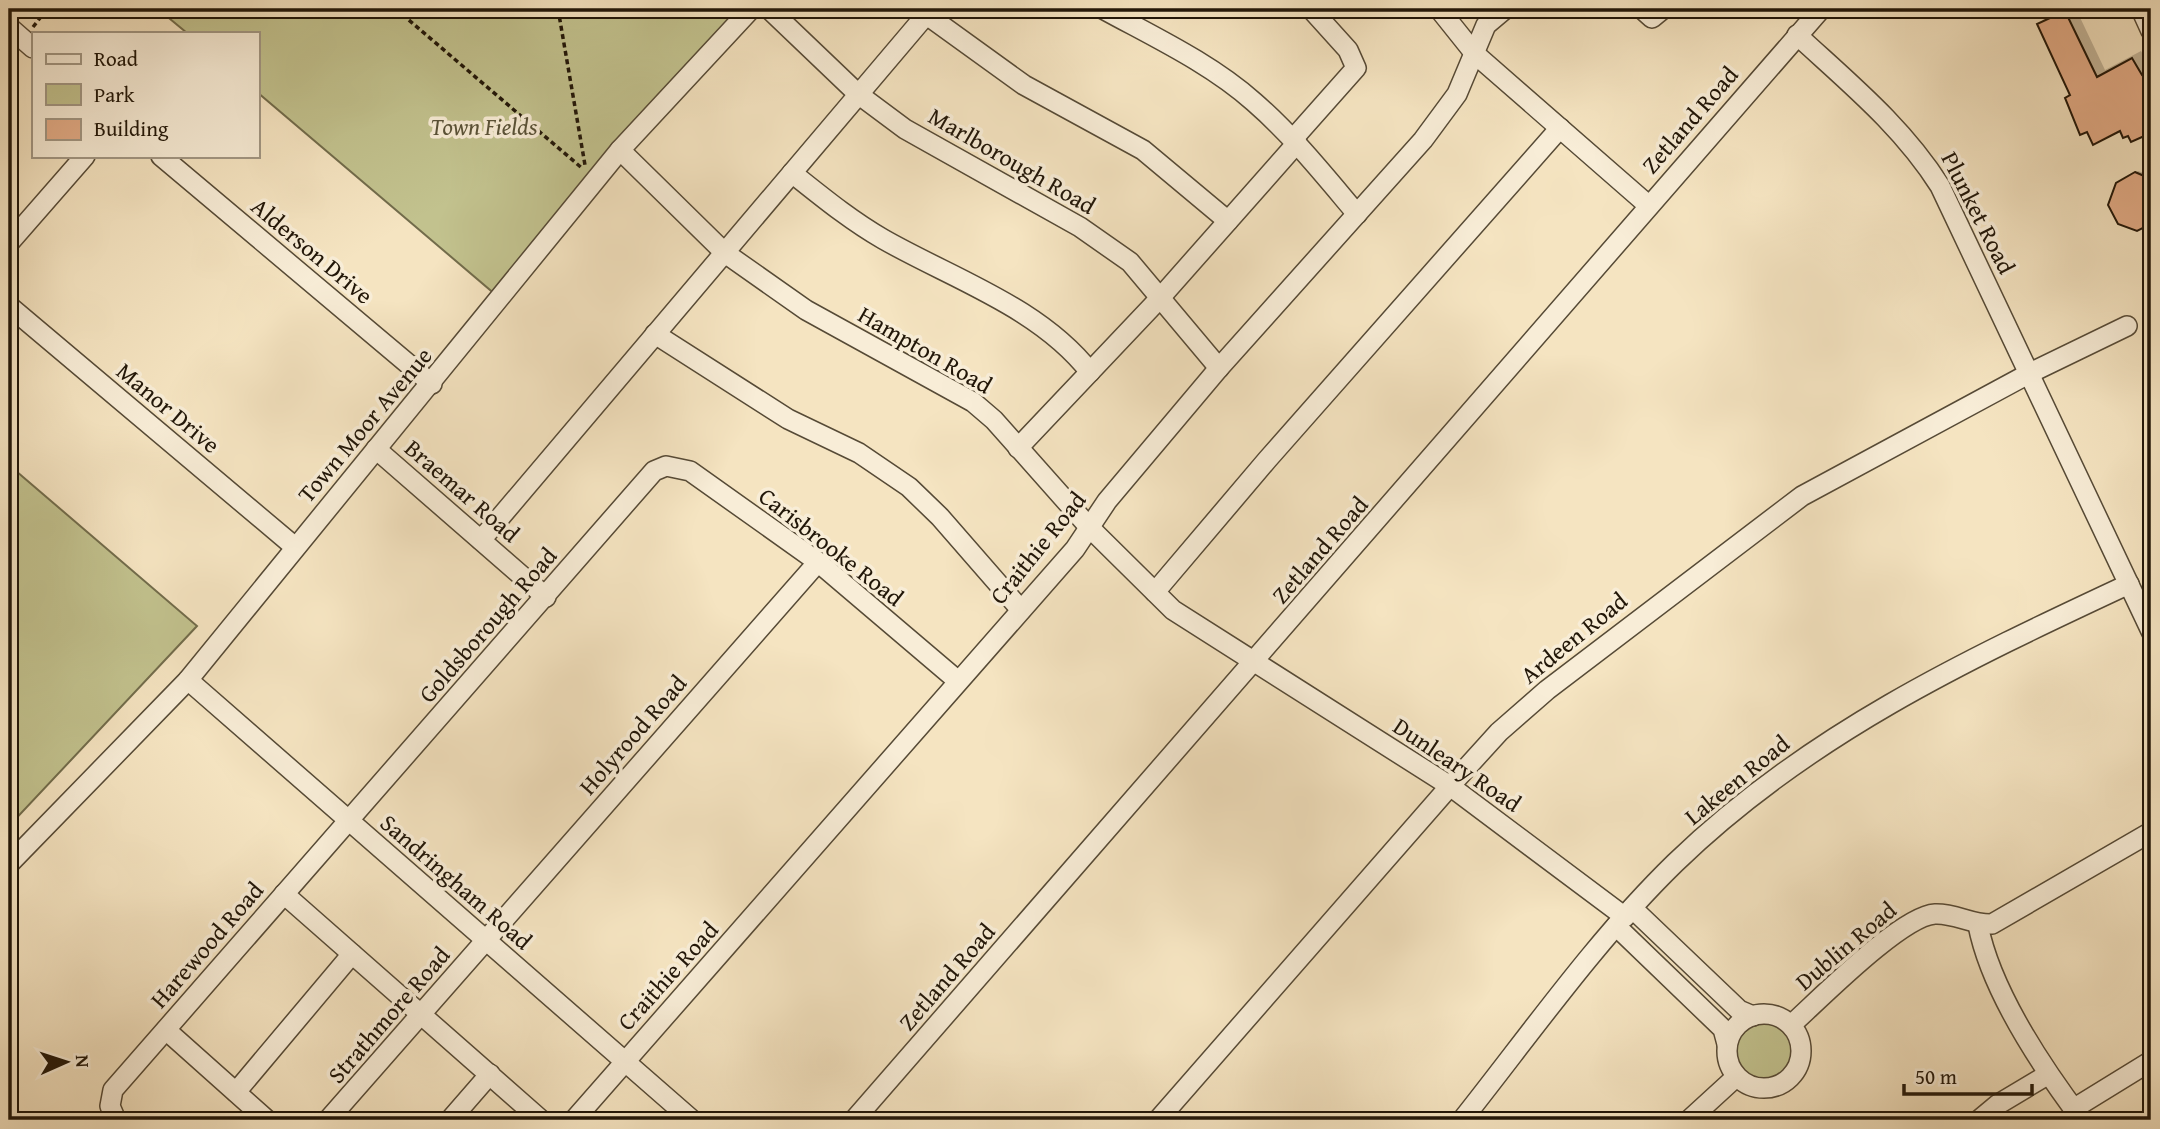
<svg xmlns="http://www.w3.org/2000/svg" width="2160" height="1129" font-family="'Gentium Book Plus',serif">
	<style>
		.green { fill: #c2c28e; stroke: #726c4b; stroke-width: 2 }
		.shadow { fill: #0003 }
		.building { fill: #e4ad88; stroke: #211608; stroke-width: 2 }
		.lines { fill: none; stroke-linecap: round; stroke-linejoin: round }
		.minor-casing { stroke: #564a36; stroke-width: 22 }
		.path { stroke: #211608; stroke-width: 3.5; stroke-dasharray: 5 3.5; stroke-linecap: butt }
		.minor { stroke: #f8edd7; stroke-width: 19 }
		.labels { text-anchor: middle; stroke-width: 7; stroke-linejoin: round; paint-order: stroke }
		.street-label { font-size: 24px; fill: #211608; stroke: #f8edd7 }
		.park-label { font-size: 24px; font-style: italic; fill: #595237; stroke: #f8edd7 }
	</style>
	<rect width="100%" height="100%" fill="#f5e4c1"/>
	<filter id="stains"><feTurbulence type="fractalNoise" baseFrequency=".00286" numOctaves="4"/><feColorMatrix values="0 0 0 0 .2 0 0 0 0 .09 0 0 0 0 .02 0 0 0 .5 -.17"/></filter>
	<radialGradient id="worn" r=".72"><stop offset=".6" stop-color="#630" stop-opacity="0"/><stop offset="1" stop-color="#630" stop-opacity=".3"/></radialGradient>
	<g class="green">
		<path d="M158 9H751L496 295 257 92V33H187Z"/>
		<path d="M9 465 197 626 9 826Z"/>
		<circle cx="1765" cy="1052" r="29"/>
	</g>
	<g class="shadow">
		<path d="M2063 9H2076L2105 70 2141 51 2151 68V131L2132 140 2121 129 2088 130 2039 24 2047 16Z"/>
		<path d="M2138 171 2151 175V222L2137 229 2120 181Z"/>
	</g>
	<g class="building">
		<path d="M2065 11 2097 77 2132 58 2142 75 2151 71V133L2131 142 2128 136 2123 138 2120 131 2093 145 2087 132 2080 135 2065 98 2070 95 2037 24Z"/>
		<path d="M2135 172 2151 179V224L2137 231 2118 224 2108 205 2116 183Z"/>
	</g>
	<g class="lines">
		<g class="minor-casing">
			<g id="minor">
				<path d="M769 9 858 94 905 129 1080 227 1130 262 1219 368"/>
				<path d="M1103 9C1154 37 1210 63 1254 102 1293 136 1324 175 1357 214"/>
				<path d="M1439 9 1475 54 1648 205"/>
				<path d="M1642 9 1652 18 1663 9"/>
				<path d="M2141 9 2151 31"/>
				<path d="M927 15 1024 85 1143 150 1228 221"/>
				<path d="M9 27 33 48"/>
				<path d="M1797 35C1849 83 1902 126 1940 186L2151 631"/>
				<path d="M1293 139 1356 68 1348 50 1311 9"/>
				<path d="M620 150 725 253 806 310 973 402 994 420 1089 527 1173 610 1450 786 1625 917"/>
				<path d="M161 156 432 384"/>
				<path d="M792 173C821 196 850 220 883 239 953 279 1039 307 1090 372"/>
				<path d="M9 243 85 156"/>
				<path d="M9 306 295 547"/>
				<path d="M655 334 788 419 859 453 909 487 940 517 1021 610"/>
				<path d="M1018 448 1160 298 1297 143"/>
				<path d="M376 449 546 597"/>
				<path d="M481 540 931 9"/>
				<path d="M1155 592 1267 460 1560 128"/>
				<path d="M188 680 692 1120"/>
				<path d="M9 864 188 680 620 150 751 9"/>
				<path d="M284 894 541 1120"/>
				<path d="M1632 908 1739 1010 1753 1016"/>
				<path d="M1978 925C1991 991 2042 1067 2082 1120"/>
				<path d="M1616 926 1723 1029 1727 1044"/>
				<circle cx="1764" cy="1051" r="37"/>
				<path d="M1791 1025C1819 1000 1901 916 1935 914 1955 913 1972 925 1992 924L2151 832"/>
				<path d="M166 1030 267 1120"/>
				<path d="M236 1092 352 954"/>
				<path d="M2073 1109 2151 1061"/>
				<path d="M116 1120 110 1106 113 1090 654 471 666 466 690 471 818 562 958 681"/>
				<path d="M328 1120 818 562"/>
				<path d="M450 1120 490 1074"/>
				<path d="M574 1120 1075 549 1107 501 1219 368 1423 140 1457 94 1486 25 1505 9"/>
				<path d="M854 1120 1821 9"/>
				<path d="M1158 1120 1450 786 1499 732 1547 690 1802 496 2030 373 2127 326"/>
				<path d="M1462 1120C1531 1033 1596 940 1675 863 1807 735 1964 661 2129 584"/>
				<path d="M1689 1120 1736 1077"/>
				<path d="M1979 1120 1997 1105 2047 1075"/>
			</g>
		</g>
		<g class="path">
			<path d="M396 9 583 169"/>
			<path d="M558 9 585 165"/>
			<path d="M33 27 47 9"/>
		</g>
		<use href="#minor" class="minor"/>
	</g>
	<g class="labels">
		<g class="street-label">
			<text transform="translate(1690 120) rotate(-49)" y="8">Zetland Road</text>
			<text transform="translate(1012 161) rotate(30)" y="8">Marlborough Road</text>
			<text transform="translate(1978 213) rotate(63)" y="8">Plunket Road</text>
			<text transform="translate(312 251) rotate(40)" y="8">Alderson Drive</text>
			<text transform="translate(925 350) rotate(30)" y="8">Hampton Road</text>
			<text transform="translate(168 408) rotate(40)" y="8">Manor Drive</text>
			<text transform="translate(365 425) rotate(-50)" y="8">Town Moor Avenue</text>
			<text transform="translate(462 491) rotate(41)" y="8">Braemar Road</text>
			<text transform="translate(831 547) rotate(38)" y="8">Carisbrooke Road</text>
			<text transform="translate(1038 548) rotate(-51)" y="8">Craithie Road</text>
			<text transform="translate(1320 550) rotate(-49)" y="8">Zetland Road</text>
			<text transform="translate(488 625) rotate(-49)" y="8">Goldsborough Road</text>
			<text transform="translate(1574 638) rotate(-39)" y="8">Ardeen Road</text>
			<text transform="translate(633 735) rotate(-49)" y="8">Holyrood Road</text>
			<text transform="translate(1457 765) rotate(34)" y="8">Dunleary Road</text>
			<text transform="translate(1737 780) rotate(-39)" y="8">Lakeen Road</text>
			<text transform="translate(456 882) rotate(41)" y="8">Sandringham Road</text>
			<text transform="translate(207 945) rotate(-49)" y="8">Harewood Road</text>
			<text transform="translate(1846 946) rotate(-40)" y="8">Dublin Road</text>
			<text transform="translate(668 976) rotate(-48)" y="8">Craithie Road</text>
			<text transform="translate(947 977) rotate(-49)" y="8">Zetland Road</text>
			<text transform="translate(389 1015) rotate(-49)" y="8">Strathmore Road</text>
		</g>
		<g class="park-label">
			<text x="484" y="135">Town Fields</text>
		</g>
	</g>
	<rect width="2160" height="1129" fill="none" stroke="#f5e4c1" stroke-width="35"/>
	<rect x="10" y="10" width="2139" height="1108" fill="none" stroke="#211608" stroke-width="3.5"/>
	<rect x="18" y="18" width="2125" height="1094" fill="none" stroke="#211608" stroke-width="2"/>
	<rect x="32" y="32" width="228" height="126" fill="#f8edd7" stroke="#a29784" stroke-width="2"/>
	<rect x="46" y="54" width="35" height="10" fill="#f8edd7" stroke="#a29784" stroke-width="2"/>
	<text x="94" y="66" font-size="21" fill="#211608">Road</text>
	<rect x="46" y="84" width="35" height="21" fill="#c2c28e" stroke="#a29784" stroke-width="2"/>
	<text x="94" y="102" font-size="21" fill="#211608">Park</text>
	<rect x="46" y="119" width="35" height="21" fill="#e4ad88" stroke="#a29784" stroke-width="2"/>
	<text x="94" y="136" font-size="21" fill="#211608">Building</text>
	<g transform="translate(66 1062) rotate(87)" stroke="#f8edd7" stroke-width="5" paint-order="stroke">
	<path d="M0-5L12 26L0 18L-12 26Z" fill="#211608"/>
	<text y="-10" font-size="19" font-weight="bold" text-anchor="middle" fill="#211608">N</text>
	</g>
	<path d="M1904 1084v10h128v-10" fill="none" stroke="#211608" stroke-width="3.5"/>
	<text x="1915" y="1084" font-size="21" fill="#211608" stroke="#f8edd7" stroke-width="5" paint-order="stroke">50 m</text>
	<rect width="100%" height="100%" filter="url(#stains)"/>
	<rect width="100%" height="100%" fill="url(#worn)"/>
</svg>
